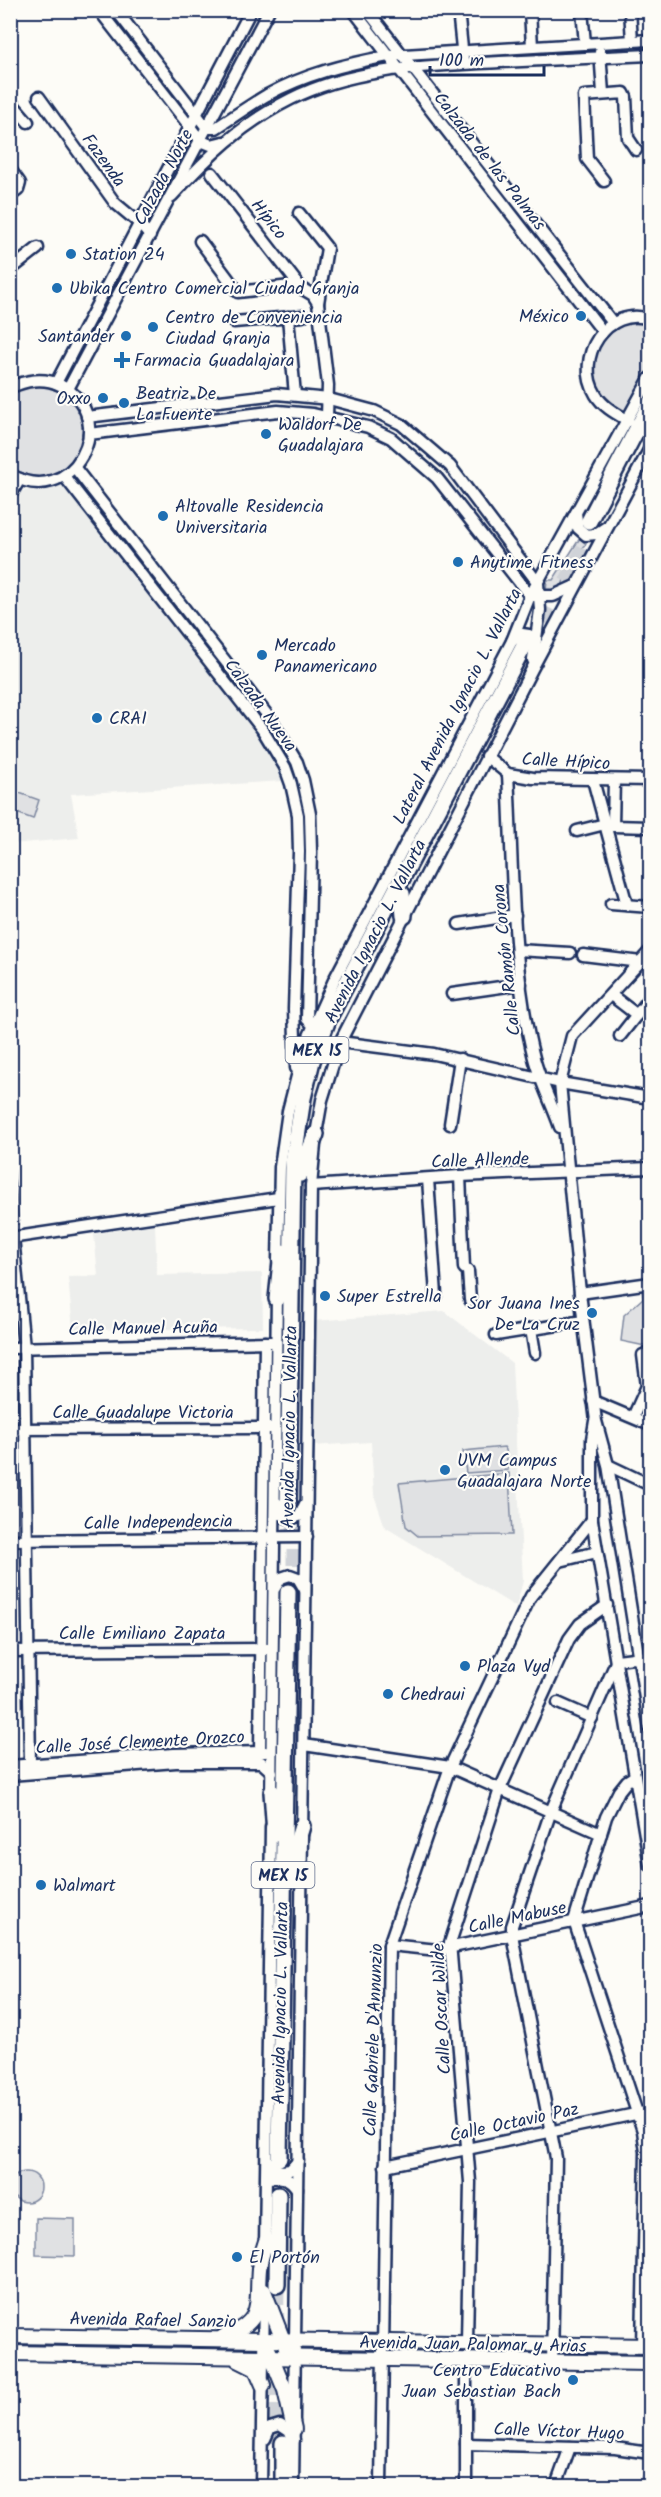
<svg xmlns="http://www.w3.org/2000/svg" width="661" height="2497" font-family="Kalam,sans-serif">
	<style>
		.built { fill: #edeeec }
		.green { fill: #e0e1e3; stroke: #7e88a0; stroke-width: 1.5 }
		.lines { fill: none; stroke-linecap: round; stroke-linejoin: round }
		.highway-tunnel { stroke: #d0d3d8; stroke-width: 15; stroke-dasharray: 15 8; stroke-linecap: butt }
		.minor-casing { stroke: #1b2f5e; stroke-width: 15 }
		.major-casing { stroke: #1b2f5e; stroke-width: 18 }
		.highway-casing { stroke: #1b2f5e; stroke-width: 20 }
		.minor { stroke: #fdfcf7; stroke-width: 10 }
		.major { stroke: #fdfcf7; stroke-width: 14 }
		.highway { stroke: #fdfcf7; stroke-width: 15 }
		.poi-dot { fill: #1f6fb2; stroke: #fdfcf7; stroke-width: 2 }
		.labels { text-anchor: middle; stroke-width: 4.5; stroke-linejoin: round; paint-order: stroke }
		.shield { fill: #fdfcf7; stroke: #5f6c8c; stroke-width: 1.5 }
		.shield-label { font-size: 16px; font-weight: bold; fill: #1b2f5e }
		.street-label { font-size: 18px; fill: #1b2f5e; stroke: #fdfcf7 }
		.poi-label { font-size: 18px; fill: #1b2f5e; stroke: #fdfcf7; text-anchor: start }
	</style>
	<rect width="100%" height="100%" fill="#fdfcf7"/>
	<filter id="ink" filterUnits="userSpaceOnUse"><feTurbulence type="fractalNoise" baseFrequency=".0167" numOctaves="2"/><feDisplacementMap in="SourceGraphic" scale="12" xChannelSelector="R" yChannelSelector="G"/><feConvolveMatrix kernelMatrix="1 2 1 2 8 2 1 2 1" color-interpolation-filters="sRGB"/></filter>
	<g filter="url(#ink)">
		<g class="built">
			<path d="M65 483 249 718 276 763 283 781 71 794 79 838 11 844V507L21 491 53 488Z"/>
			<path d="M155 1224 157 1275 262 1273 263 1328 73 1330 68 1277 98 1276 94 1234Z"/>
			<path d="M444 1311 512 1363 523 1581 516 1607 385 1527 374 1495 371 1442 313 1446 314 1321Z"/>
		</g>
		<g class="green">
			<path d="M630 321 650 322V372L628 415C619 407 603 397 597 386 580 357 603 331 630 321Z"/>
			<path d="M36 385C105 392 95 479 36 477 27 476 18 473 11 467V395L22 388Z"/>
			<path d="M580 538 586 544 567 569 561 590 546 592 547 580H553Z"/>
			<path d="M11 790 39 800 33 819 11 811Z"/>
			<path d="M10 1137 19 1224 11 1225H10Z"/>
			<path d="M642 1290H650V1347L621 1341 624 1315 643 1298Z"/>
			<path d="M504 1447 506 1450 508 1470 466 1473 463 1451Z"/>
			<path d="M509 1473 512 1535 418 1536 406 1526 399 1483Z"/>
			<circle cx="26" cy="2187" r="15"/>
			<path d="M36 2218 75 2219V2256L36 2255Z"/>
		</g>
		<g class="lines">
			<g class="highway-tunnel">
				<path d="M534 643 596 525"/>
				<path d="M294 1504V1592"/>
				<path d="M286 2195 287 2158"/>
				<path d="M275 2443 277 2285"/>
			</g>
			<g class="minor-casing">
				<g id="minor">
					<path d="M99 10 201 141 211 145 223 142"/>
					<path d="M116 10 207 128H216C233 117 250 105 267 95 305 74 346 64 388 56L650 40"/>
					<path d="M353 10 603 332"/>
					<path d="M367 10 613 323"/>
					<path d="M458 10 463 58"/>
					<path d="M530 10 532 47"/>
					<path d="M582 10 585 44"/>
					<path d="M630 10 632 41"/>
					<path d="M600 52 603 93"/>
					<path d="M39 97 115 203 139 223 150 236"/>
					<path d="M10 101 28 122"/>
					<path d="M10 169 20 183 18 190 10 196"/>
					<path d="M212 173 301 288 313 295 318 303"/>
					<path d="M604 181 587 159 584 96 624 93 626 97 628 138 636 150"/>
					<path d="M172 196C208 156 243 123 291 99 354 67 431 66 500 62 550 60 600 57 650 55"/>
					<path d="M299 213 327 248 318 303 328 385 327 416"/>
					<path d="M200 241 238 292 299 285"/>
					<path d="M10 270 38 248"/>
					<path d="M288 317 295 395"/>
					<path d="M234 322 303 316"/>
					<path d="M56 383 251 10"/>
					<path d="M10 388C25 380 44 377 60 385 124 418 71 512 10 474"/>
					<path d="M68 389 269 10"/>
					<path d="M87 417 277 394 329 399 374 411 401 424 450 466 538 583 540 610 533 660"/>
					<path d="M629 421C617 414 603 407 596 395 573 358 607 305 650 319"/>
					<path d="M89 434 278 411 313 414 368 427 391 438 437 478 530 596H553L575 586"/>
					<path d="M75 468 272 721 297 762 303 780 310 814 311 852 307 1019 314 1026"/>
					<path d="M64 476 262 729 285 767 291 784 298 815 299 852 294 1009 296 1068"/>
					<path d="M10 496 20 479"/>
					<path d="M576 513 578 528 586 535 596 534 608 526"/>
					<path d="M512 641 522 634 529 635 536 640"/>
					<path d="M486 756 508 774 533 778 650 780"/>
					<path d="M508 774C513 866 511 969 534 1058 540 1081 552 1104 560 1127"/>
					<path d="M593 780 627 905"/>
					<path d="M613 826 614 780"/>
					<path d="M577 831 605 824 613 826 650 827"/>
					<path d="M611 904 650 907"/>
					<path d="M459 924 515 915"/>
					<path d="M517 950 570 953"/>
					<path d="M650 951 572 1036 560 1083 580 1293 596 1421 608 1465 650 1730"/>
					<path d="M583 955 641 962"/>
					<path d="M452 994 521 984"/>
					<path d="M611 995 637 1015"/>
					<path d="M620 1036 650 998"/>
					<path d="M340 1042 434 1054 560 1083 650 1098"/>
					<path d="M450 1124 460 1059"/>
					<path d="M460 1176 464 1268 468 1271 470 1300"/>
					<path d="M428 1179 436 1295"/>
					<path d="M311 1186 460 1176 650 1168"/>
					<path d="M10 1238 278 1198"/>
					<path d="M13 1238 24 1347 30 1765"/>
					<path d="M278 1260 280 1167 288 1111 305 1045 335 978 512 641 530 596 650 378"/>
					<path d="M580 1293 650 1283"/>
					<path d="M531 1329 535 1353"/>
					<path d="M496 1335 583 1321"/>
					<path d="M10 1348 271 1342"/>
					<path d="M593 1401 650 1425"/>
					<path d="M633 1417 647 1386 643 1355 650 1353"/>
					<path d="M595 1421 592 1439V1520L650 1865"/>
					<path d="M644 1422 650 1405"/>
					<path d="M10 1429 271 1428"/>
					<path d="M608 1465 650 1485"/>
					<path d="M277 1503C281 1515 286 1522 299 1516L305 1504"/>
					<path d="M10 1540 307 1537"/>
					<path d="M560 1561 597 1552"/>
					<path d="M275 1588 281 1578 290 1575 298 1578 305 1590"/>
					<path d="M10 1651 268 1649"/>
					<path d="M558 1703 592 1718"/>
					<path d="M304 1745 450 1767 601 1834"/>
					<path d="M260 1752 265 1342"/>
					<path d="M10 1766 174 1754 265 1752"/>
					<path d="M10 1775 176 1762H261L272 1772"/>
					<path d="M635 1776 627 1781 619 1791 606 1817 574 1921 643 2131 646 2152 642 2346"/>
					<path d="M271 1796 277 1293"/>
					<path d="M389 1945 438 1950 650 1906"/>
					<path d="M267 2160 272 2168 282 2171 290 2170 298 2161"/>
					<path d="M385 2166 650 2111"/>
					<path d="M267 2178C281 2177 289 2176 297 2189"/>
					<path d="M265 2246 271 1827"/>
					<path d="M467 2343 470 2182 450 1943 500 1789 569 1639 580 1624 607 1605"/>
					<path d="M552 2363 556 2158 512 1935V1926L551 1811 617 1660 650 1656"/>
					<path d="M265 2439 270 2428 280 2425 289 2431 294 2440"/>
					<path d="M466 2444 615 2448 650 2453"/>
					<path d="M261 2486 264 2298"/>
					<path d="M293 2486 311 1186 316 1134 322 1100 340 1042 532 669 650 448"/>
					<path d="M381 2486 389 1945 450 1767 526 1606 531 1596 592 1520"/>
					<path d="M466 2486V2362"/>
					<path d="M556 2486 570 2447"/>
					<path d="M647 2486 650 2478"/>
				</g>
			</g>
			<g class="major-casing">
				<g id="major">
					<path d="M264 2291 286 2348"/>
					<path d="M10 2336 650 2346"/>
					<path d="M223 2337C265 2321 256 2306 259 2269 260 2260 263 2250 266 2241"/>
					<path d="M269 2351 285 2390 294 2429"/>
					<path d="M10 2353 650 2363"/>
					<path d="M238 2360 256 2369 263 2385"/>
				</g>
			</g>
			<g class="highway-casing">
				<g id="highway">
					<path d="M589 521 650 404"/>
					<path d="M402 894 404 916"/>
					<path d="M300 1174 316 1134"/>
					<path d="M277 1299 282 1252"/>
					<path d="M288 1505 293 1163 303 1098 312 1061 329 1017 526 642"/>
					<path d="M272 1792 275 1833"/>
					<path d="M290 1865 302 1826"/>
					<path d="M279 2158 288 1592"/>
					<path d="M277 2285 278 2195"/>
					<path d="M283 2486V2443"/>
				</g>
			</g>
			<use href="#minor" class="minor"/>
			<use href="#major" class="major"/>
			<use href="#highway" class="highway"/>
		</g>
	</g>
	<g class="poi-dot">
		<circle cx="71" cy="254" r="6"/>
		<circle cx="57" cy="288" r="6"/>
		<circle cx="581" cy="316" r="6"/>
		<circle cx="153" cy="327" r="6"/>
		<circle cx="126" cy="336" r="6"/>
		<path d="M119 351h6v6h6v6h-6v6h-6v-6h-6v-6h6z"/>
		<circle cx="103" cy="398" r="6"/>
		<circle cx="124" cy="403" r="6"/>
		<circle cx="266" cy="434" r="6"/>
		<circle cx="163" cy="516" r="6"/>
		<circle cx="458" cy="562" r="6"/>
		<circle cx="262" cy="655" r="6"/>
		<circle cx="97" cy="718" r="6"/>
		<circle cx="325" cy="1296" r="6"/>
		<circle cx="592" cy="1313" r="6"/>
		<circle cx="445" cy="1470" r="6"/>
		<circle cx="465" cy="1666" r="6"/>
		<circle cx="388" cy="1694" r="6"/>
		<circle cx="41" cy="1885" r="6"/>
		<circle cx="237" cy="2257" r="6"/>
		<circle cx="573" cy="2380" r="6"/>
	</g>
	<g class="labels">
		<g class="shield">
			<rect x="285.5" y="1037" width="63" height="26" rx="4.5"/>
			<rect x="251.5" y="1862" width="63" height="26" rx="4.5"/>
		</g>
		<g class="shield-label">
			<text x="317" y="1056">MEX 15</text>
			<text x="283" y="1881">MEX 15</text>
		</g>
		<g class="street-label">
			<text transform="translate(104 160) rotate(54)" y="6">Fazenda</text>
			<text transform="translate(490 161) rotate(52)" y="6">Calzada de las Palmas</text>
			<text transform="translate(163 177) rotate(-62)" y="6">Calzada Norte</text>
			<text transform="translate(269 219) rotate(52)" y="6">Hípico</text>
			<text transform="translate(261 705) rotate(54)" y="6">Calzada Nueva</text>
			<text transform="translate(457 706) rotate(-63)" y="6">Lateral Avenida Ignacio L. Vallarta</text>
			<text transform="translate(566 761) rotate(3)" y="6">Calle Hípico</text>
			<text transform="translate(375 931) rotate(-63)" y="6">Avenida Ignacio L. Vallarta</text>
			<text transform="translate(506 960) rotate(-96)" y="6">Calle Ramón Corona</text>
			<text transform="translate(480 1160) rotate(-2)" y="6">Calle Allende</text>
			<text transform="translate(143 1328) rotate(-1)" y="6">Calle Manuel Acuña</text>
			<text x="143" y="1418">Calle Guadalupe Victoria</text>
			<text transform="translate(289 1427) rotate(-89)" y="6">Avenida Ignacio L. Vallarta</text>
			<text transform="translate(158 1522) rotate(-1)" y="6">Calle Independencia</text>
			<text x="142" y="1639">Calle Emiliano Zapata</text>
			<text transform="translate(140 1742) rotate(-3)" y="6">Calle José Clemente Orozco</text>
			<text transform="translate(517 1917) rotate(-12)" y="6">Calle Mabuse</text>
			<text transform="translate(280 2003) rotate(-89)" y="6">Avenida Ignacio L. Vallarta</text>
			<text transform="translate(441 2009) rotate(-93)" y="6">Calle Oscar Wilde</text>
			<text transform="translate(373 2040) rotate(-88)" y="6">Calle Gabriele D'Annunzio</text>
			<text transform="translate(514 2122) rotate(-12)" y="6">Calle Octavio Paz</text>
			<text transform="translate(153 2320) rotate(1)" y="6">Avenida Rafael Sanzio</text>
			<text transform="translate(473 2344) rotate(1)" y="6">Avenida Juan Palomar y Arias</text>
			<text transform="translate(559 2431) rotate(2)" y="6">Calle Víctor Hugo</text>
		</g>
		<g class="poi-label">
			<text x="83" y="260">Station 24</text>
			<text x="69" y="294">Ubika Centro Comercial Ciudad Granja</text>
			<text x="569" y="322" text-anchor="end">México</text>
			<text x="165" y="323">Centro de Conveniencia<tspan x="165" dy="21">Ciudad Granja</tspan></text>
			<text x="114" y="342" text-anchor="end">Santander</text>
			<text x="134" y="366">Farmacia Guadalajara</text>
			<text x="136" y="399">Beatriz De<tspan x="136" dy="21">La Fuente</tspan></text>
			<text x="91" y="404" text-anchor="end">Oxxo</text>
			<text x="278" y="430">Waldorf De<tspan x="278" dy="21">Guadalajara</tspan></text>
			<text x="175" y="512">Altovalle Residencia<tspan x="175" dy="21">Universitaria</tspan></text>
			<text x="470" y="568">Anytime Fitness</text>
			<text x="274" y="651">Mercado<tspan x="274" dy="21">Panamericano</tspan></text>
			<text x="109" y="724">CRAI</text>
			<text x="337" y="1302">Super Estrella</text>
			<text x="580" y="1309" text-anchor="end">Sor Juana Ines<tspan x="580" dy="21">De La Cruz</tspan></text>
			<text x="457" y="1466">UVM Campus<tspan x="457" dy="21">Guadalajara Norte</tspan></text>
			<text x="477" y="1672">Plaza Vyd</text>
			<text x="400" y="1700">Chedraui</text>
			<text x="53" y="1891">Walmart</text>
			<text x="249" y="2263">El Portón</text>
			<text x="561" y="2376" text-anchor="end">Centro Educativo<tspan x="561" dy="21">Juan Sebastian Bach</tspan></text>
		</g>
	</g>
	<rect width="661" height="2497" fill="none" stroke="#fdfcf7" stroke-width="36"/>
	<rect x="18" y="18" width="625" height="2461" fill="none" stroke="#1b2f5e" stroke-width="2" filter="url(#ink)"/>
	<path d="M430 66v9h114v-9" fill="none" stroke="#1b2f5e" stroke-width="3"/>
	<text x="439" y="66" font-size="18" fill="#1b2f5e" stroke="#fdfcf7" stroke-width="4.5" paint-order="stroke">100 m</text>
</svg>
